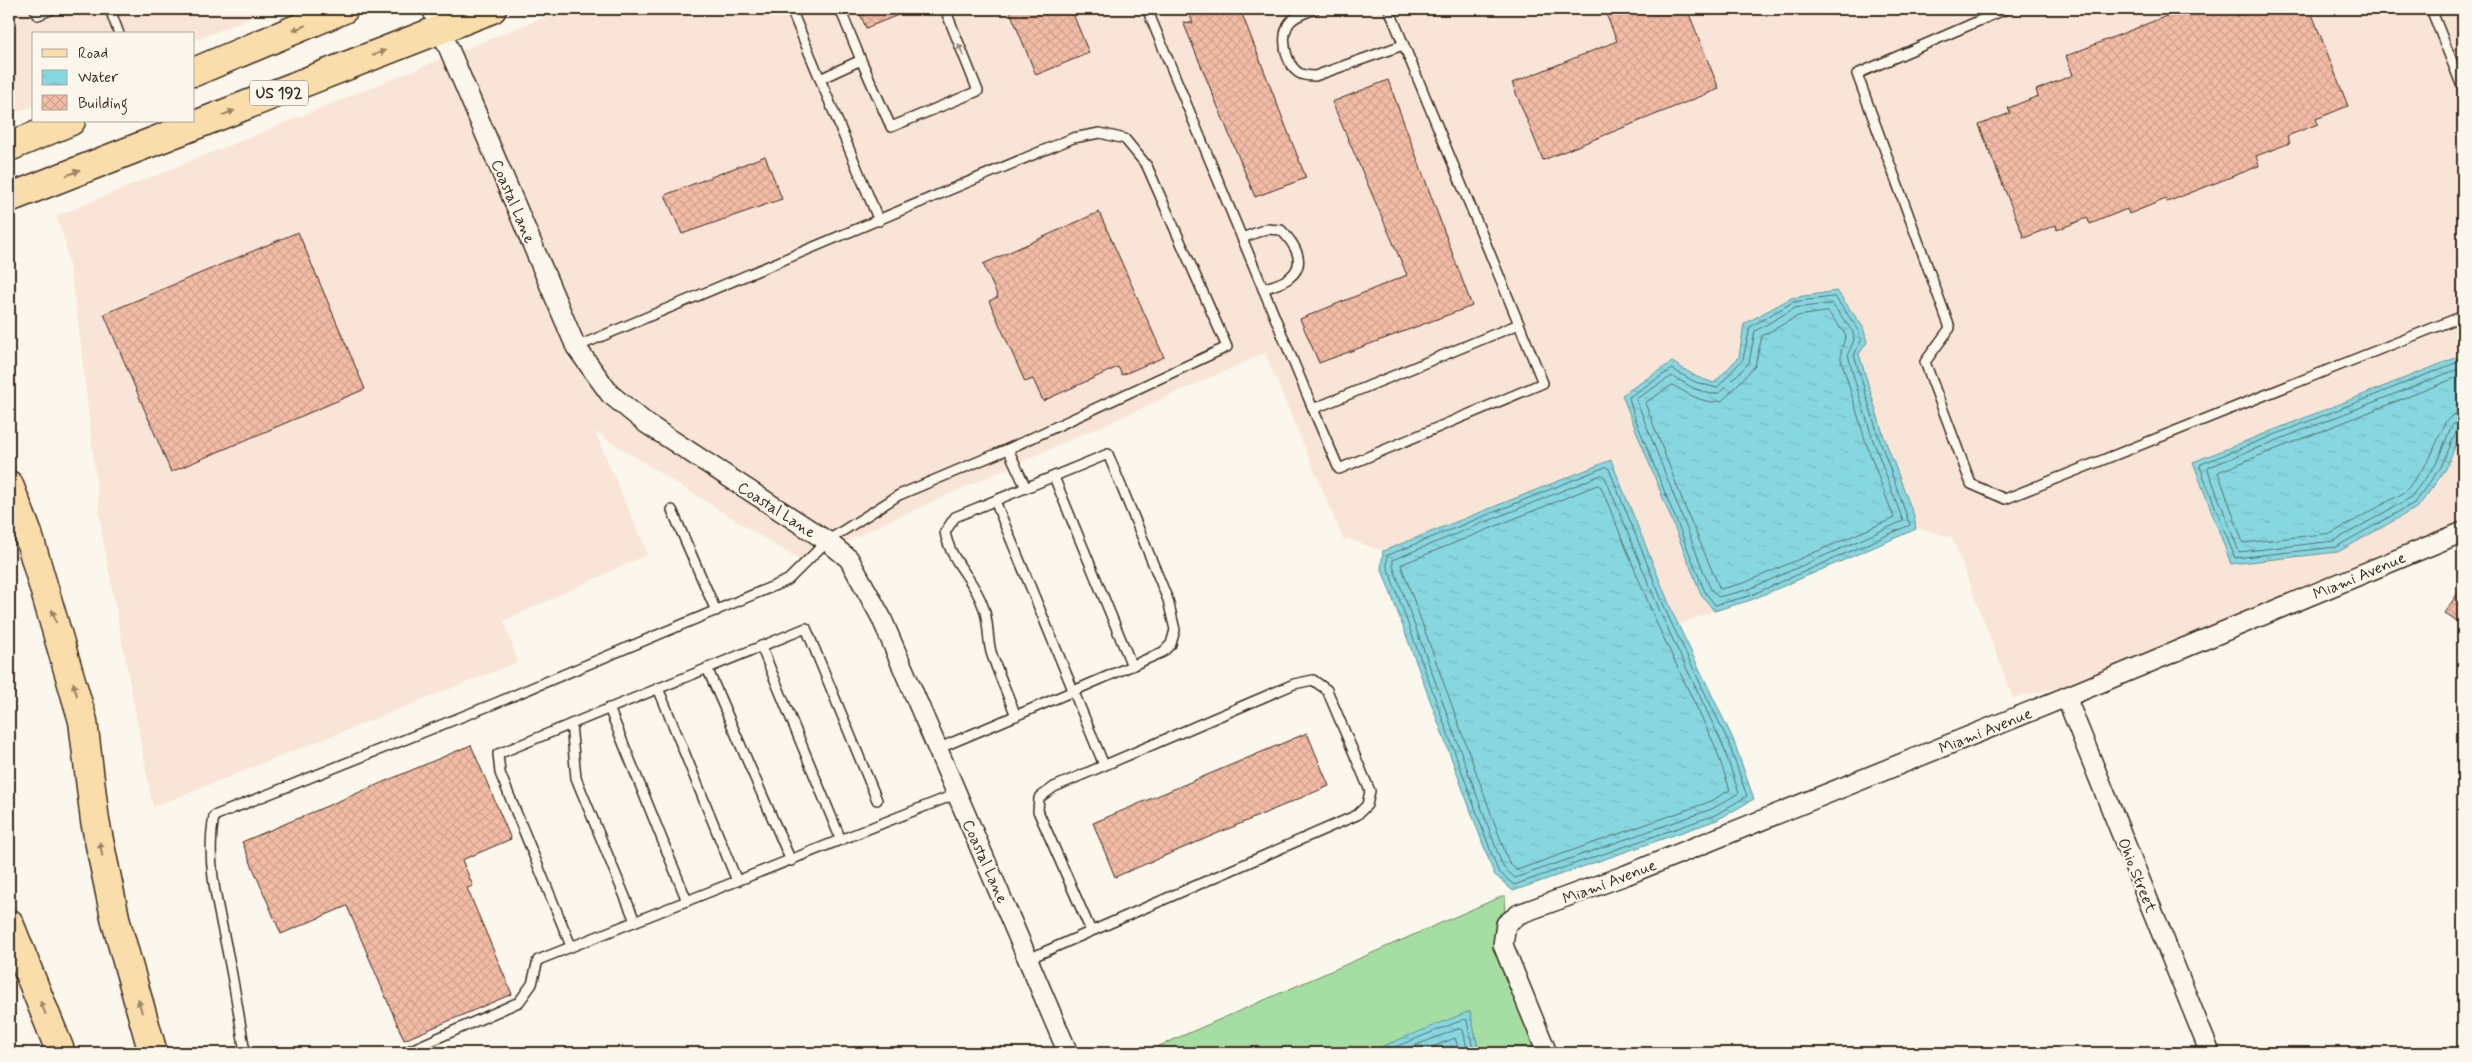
<svg xmlns="http://www.w3.org/2000/svg" width="2472" height="1062" font-family="Mynerve,sans-serif">
	<style>
		.built { fill: #f9e5d7 }
		.grass { fill: #a5dea2; stroke: #708460 }
		.water { fill: url(#water-ripples); stroke: #699293 }
		.lines { fill: none; stroke-linecap: round; stroke-linejoin: round }
		.shore { stroke: #596f6c; stroke-width: 1 }
		.building { fill: url(#building-cross-hatch); stroke: #3b2a1e }
		.lane-casing { stroke: #3b2a1e; stroke-width: 12 }
		.street-casing { stroke: #3b2a1e; stroke-width: 22 }
		.primary-casing { stroke: #3b2a1e; stroke-width: 31 }
		.highway-casing { stroke: #3b2a1e; stroke-width: 31 }
		.lane { stroke: #fbf7ec; stroke-width: 9 }
		.street { stroke: #fbf7ec; stroke-width: 19 }
		.primary { stroke: #f9deab; stroke-width: 28 }
		.highway { stroke: #f9deab; stroke-width: 28 }
		.oneway { fill: #9a8464 }
		.oneway2 { fill: #9b9085 }
		.labels { text-anchor: middle; stroke-width: 4.5; stroke-linejoin: round; paint-order: stroke }
		.shield { fill: #fbf7ec; stroke: #75685c; stroke-width: 1 }
		.shield-label { font-size: 15px; font-weight: bold; fill: #3b2a1e }
		.street-label { font-size: 16px; fill: #3b2a1e; stroke: #fbf7ec }
	</style>
	<defs>
		<pattern id="water-ripples" width="26" height="14" patternUnits="userSpaceOnUse" patternTransform="scale(1.25)"><rect width="26" height="14" fill="#87d7e1"/><path d="M2 4q2-2 4 0t4 0M15 11q2-2 4 0t4 0" fill="none" stroke="#75b9c1"/></pattern>
		<pattern id="building-cross-hatch" width="8" height="8" patternUnits="userSpaceOnUse" patternTransform="scale(1.25)"><rect width="8" height="8" fill="#f3bca6"/><path d="M0 0l8 8M0 8l8-8" fill="none" stroke="#d1a28e"/></pattern>
	</defs>
	<rect width="100%" height="100%" fill="#fbf7ec"/>
	<filter id="ink" filterUnits="userSpaceOnUse"><feTurbulence type="fractalNoise" baseFrequency=".02" numOctaves="2"/><feDisplacementMap in="SourceGraphic" scale="10" xChannelSelector="R" yChannelSelector="G"/><feConvolveMatrix kernelMatrix="1 2 1 2 8 2 1 2 1" color-interpolation-filters="sRGB"/></filter>
	<g filter="url(#ink)">
		<g class="built">
			<path d="M9 9H272L194 41V34H34V106L13 114 9 108Z"/>
			<path d="M564 9H2463V355L2193 462 2446 469 2463 426V544L2187 658 2013 698 1952 537 1916 528 1914 516 1884 437 1865 375 1859 354 1866 342 1745 324 1739 357 1714 383 1697 377 1672 362 1622 395 1701 594 1714 611 1678 625 1633 518 1611 460 1383 551 1348 539 1344 541 1265 353 876 527 804 563 595 432 648 554 504 621 518 662 153 807 102 534 78 321 65 241 56 216Z"/>
		</g>
		<path class="grass" d="M1505 895 1504 940 1549 1053H1479L1470 1012 1366 1053H1143Z"/>
		<g class="water">
			<path d="M1837 291 1863 327 1867 342 1859 354 1884 437 1914 516 1916 529 1751 600 1714 611 1701 594 1622 395 1672 362 1697 377 1714 383 1739 357 1744 324 1791 298Z"/>
			<path d="M2463 355V426L2446 469 2418 507 2338 552 2231 564 2193 462Z"/>
			<path d="M1611 460 1674 616 1733 739 1754 799 1717 820 1513 891 1494 874 1381 567 1383 551Z"/>
			<path d="M1470 1011 1479 1053H1366Z"/>
		</g>
		<g class="lines">
			<g class="shore">
				<path d="M1835 297 1858 329 1861 341 1854 355 1879 438 1910 525 1749 596 1715 605 1705 592 1633 413 1629 397 1672 369 1695 382 1717 388 1743 359 1750 327 1793 302Z"/>
				<path d="M1832 304 1853 332 1854 340 1848 354 1854 378 1873 440 1903 521 1747 590 1718 597 1710 588 1636 399 1672 376 1693 388 1711 394 1719 393 1749 363 1755 331 1795 308Z"/>
				<path d="M1828 312 1846 335 1841 350V359L1866 443 1894 518 1744 583 1720 589 1687 512 1645 403 1672 385C1687 392 1705 407 1723 400L1755 366 1762 336 1798 316Z"/>
				<path d="M2463 360 2201 464 2200 467 2235 558 2336 547 2414 503 2441 467 2457 430 2463 427"/>
				<path d="M2463 367 2209 467 2208 470 2239 552 2334 541 2410 498 2436 464 2452 425 2463 420"/>
				<path d="M2463 375 2218 472 2243 543 2332 533 2405 492 2429 460 2446 421 2453 415 2463 413"/>
				<path d="M1606 467 1609 469 1669 618 1728 741 1747 796 1715 815 1514 885 1498 871 1387 566V556Z"/>
				<path d="M1602 475 1605 477 1664 621 1722 743 1739 793 1712 809 1515 878 1503 867 1393 566V560Z"/>
				<path d="M1598 485 1601 487 1657 624 1715 746 1730 790 1709 802 1517 870 1509 863 1401 565Z"/>
				<path d="M1380 1053 1465 1019 1467 1021 1474 1053"/>
				<path d="M1396 1053 1460 1028 1463 1030 1468 1053"/>
				<path d="M1417 1053 1455 1038 1460 1053"/>
			</g>
		</g>
		<g class="building">
			<path d="M858 9H913L866 28Z"/>
			<path d="M1009 9H1071L1089 53 1036 75Z"/>
			<path d="M1187 9H1240L1306 178 1255 197 1183 22 1193 23Z"/>
			<path d="M1604 9H1687L1719 89 1543 160 1512 83 1617 41Z"/>
			<path d="M2184 9H2235L2237 16 2255 9H2310L2348 106 2316 119 2318 124 2287 136 2290 143 2256 156 2259 166 2167 202 2166 199 2129 214 2127 209 2090 224 2087 218 2057 230 2056 225 2024 238 1979 125 2010 113 2008 108 2038 96 2036 90 2073 75 2066 56Z"/>
			<path d="M1388 80 1472 306 1319 363 1300 319 1407 275 1332 102Z"/>
			<path d="M765 156 782 199 682 234 665 195Z"/>
			<path d="M1099 212 1164 357 1122 375 1118 367 1043 401 1033 379 1025 382 989 301 998 297 983 264Z"/>
			<path d="M298 232 365 389 171 472 104 314Z"/>
			<path d="M2463 586V626L2444 613Z"/>
			<path d="M1307 733 1329 786 1115 877 1093 823Z"/>
			<path d="M471 745 511 839 462 860 473 886 467 888 512 994 404 1040 347 906 281 934 242 842Z"/>
		</g>
		<g class="lines">
			<g class="lane-casing">
				<g id="lane">
					<path d="M35 9 38 15 53 9"/>
					<path d="M110 9 119 34"/>
					<path d="M791 9 879 221"/>
					<path d="M840 9 861 60"/>
					<path d="M1147 9 1313 409 1519 324 1389 9"/>
					<path d="M1315 9C1308 12 1297 15 1291 21 1279 33 1285 65 1299 73 1304 76 1309 76 1315 76L1403 45"/>
					<path d="M2006 9 1857 74 1950 328 1925 362 1971 484 2005 499 2463 316"/>
					<path d="M2431 9 2463 89"/>
					<path d="M820 79 861 60 891 127 978 91 945 9"/>
					<path d="M1242 238 1266 229 1281 230C1293 242 1309 263 1289 278 1283 283 1271 286 1263 289"/>
					<path d="M1313 409 1339 469 1543 383 1519 324"/>
					<path d="M1008 449 1026 488"/>
					<path d="M1054 477 1132 666"/>
					<path d="M995 501 1104 765"/>
					<path d="M672 510 716 611"/>
					<path d="M761 646 841 840"/>
					<path d="M707 668 791 861"/>
					<path d="M658 688 737 881"/>
					<path d="M609 708 687 901"/>
					<path d="M571 724 576 778 635 921"/>
					<path d="M937 749C1013 717 1088 685 1163 652L1171 644 1175 630 1168 600 1108 454 955 517 945 532C950 561 974 579 983 606 989 620 987 637 991 652 998 673 1008 695 1016 716"/>
					<path d="M571 946 500 773 498 754 806 628 877 800"/>
					<path d="M1028 959 1357 815 1367 805 1370 791 1327 690 1313 680 1294 684 1054 787 1039 798 1038 811 1091 931"/>
					<path d="M245 1053C240 1021 235 988 228 955 219 909 205 864 214 816L496 703 788 580 827 541 899 495 1008 449 1227 347 1147 166 1125 139 1100 133 1073 138 576 347"/>
					<path d="M404 1053 519 1002 532 984 538 960 956 794"/>
				</g>
			</g>
			<g class="street-casing">
				<g id="street">
					<path d="M432 9 576 347 610 394 647 424 827 541 849 559 881 617 1068 1053"/>
					<path d="M2066 697 2210 1053"/>
					<path d="M1547 1053 1503 945 1506 924 1519 914 1626 875 2066 697 2463 532"/>
				</g>
			</g>
			<g class="primary-casing">
				<g id="primary">
					<path d="M194 72 344 9"/>
					<path d="M9 147 71 121"/>
					<path d="M9 198 492 9"/>
				</g>
			</g>
			<g class="highway-casing">
				<g id="highway">
					<path d="M9 485 28 534 83 721 95 821 116 922 153 1053"/>
					<path d="M9 923 61 1053"/>
				</g>
			</g>
			<use href="#lane" class="lane"/>
			<use href="#street" class="street"/>
			<use href="#primary" class="primary"/>
			<use href="#highway" class="highway"/>
		</g>
		<defs><path id="oneway-solid" d="M-6-.8H1V-3.2L6.5 0L1 3.2V.8H-6Z" transform="scale(1.25)"/></defs>
		<g class="oneway">
			<use href="#oneway-solid" transform="translate(299 28) rotate(158)"/>
			<use href="#oneway-solid" transform="translate(379 53) rotate(-21)"/>
			<use href="#oneway-solid" transform="translate(228 113) rotate(-21)"/>
			<use href="#oneway-solid" transform="translate(73 173) rotate(-21)"/>
			<use href="#oneway-solid" transform="translate(54 616) rotate(-107)"/>
			<use href="#oneway-solid" transform="translate(75 689) rotate(-105)"/>
			<use href="#oneway-solid" transform="translate(101 849) rotate(-101)"/>
			<use href="#oneway-solid" transform="translate(140 1006) rotate(-106)"/>
			<use href="#oneway-solid" transform="translate(43 1008) rotate(-112)"/>
		</g>
		<use class="oneway2" href="#oneway-solid" transform="translate(961 50) rotate(-112)"/>
	</g>
	<g class="labels">
		<rect class="shield" x="250" y="80.5" width="58" height="25" rx="4"/>
		<g class="shield-label">
			<text x="279" y="98">US 192</text>
		</g>
		<g class="street-label">
			<text transform="translate(514 201) rotate(67)" y="6">Coastal Lane</text>
			<text transform="translate(777 509) rotate(33)" y="6">Coastal Lane</text>
			<text transform="translate(2359 575) rotate(-23)" y="6">Miami Avenue</text>
			<text transform="translate(1985 730) rotate(-22)" y="6">Miami Avenue</text>
			<text transform="translate(986 861) rotate(66)" y="6">Coastal Lane</text>
			<text transform="translate(2138 875) rotate(68)" y="6">Ohio Street</text>
			<text transform="translate(1609 881) rotate(-21)" y="6">Miami Avenue</text>
		</g>
	</g>
	<rect width="2472" height="1062" fill="none" stroke="#fbf7ec" stroke-width="30"/>
	<rect x="15" y="15" width="2442" height="1032" fill="none" stroke="#3b2a1e" stroke-width="2" filter="url(#ink)"/>
	<rect x="32" y="32" width="162" height="90" fill="#fbf7ec" stroke="#aea59a"/>
	<rect x="42" y="49" width="25" height="8" fill="#f9deab" stroke="#aea59a"/>
	<text x="78" y="58" font-size="15" fill="#3b2a1e">Road</text>
	<rect x="42" y="70" width="25" height="15" fill="url(#water-ripples)" stroke="#aea59a"/>
	<text x="78" y="82" font-size="15" fill="#3b2a1e">Water</text>
	<rect x="42" y="95" width="25" height="15" fill="url(#building-cross-hatch)" stroke="#aea59a"/>
	<text x="78" y="108" font-size="15" fill="#3b2a1e">Building</text>
</svg>
